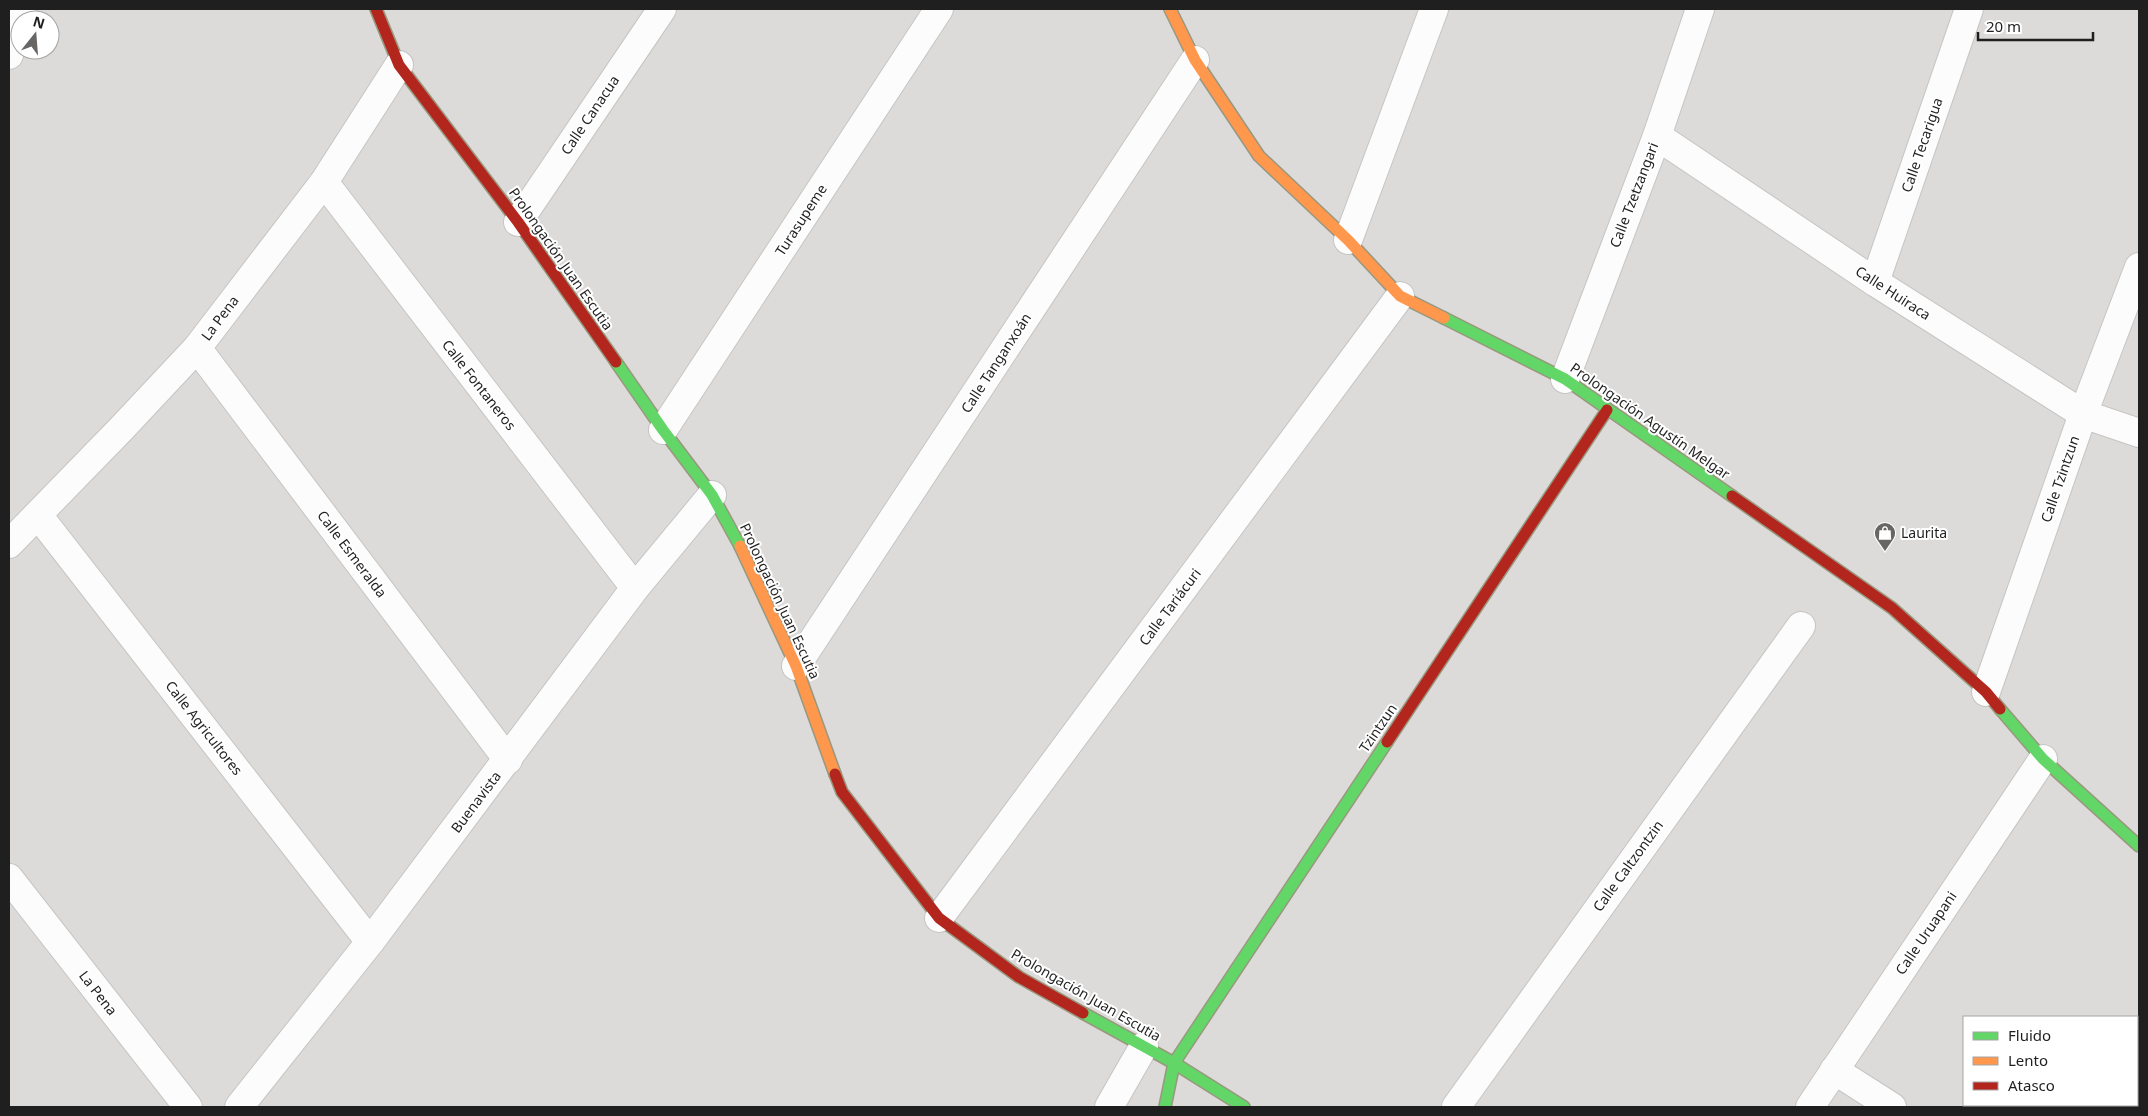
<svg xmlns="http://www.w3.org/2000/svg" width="2148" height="1116" font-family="'Noto Sans',sans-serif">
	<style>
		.residential { fill: #dddbd9; fill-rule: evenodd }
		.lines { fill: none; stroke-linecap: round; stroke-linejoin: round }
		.street-casing { stroke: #c6c5c4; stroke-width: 30 }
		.fast-casing { stroke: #99987f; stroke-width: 14 }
		.slow-casing { stroke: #99987f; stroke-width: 14 }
		.jam-casing { stroke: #99987f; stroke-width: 14 }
		.street { stroke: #fcfcfc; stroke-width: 28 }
		.fast { stroke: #63d668; stroke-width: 11 }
		.slow { stroke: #ff974d; stroke-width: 11 }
		.jam { stroke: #b3261e; stroke-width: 11 }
		.labels { text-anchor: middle; stroke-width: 4; stroke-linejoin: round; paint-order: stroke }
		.street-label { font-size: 14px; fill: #1f1f1f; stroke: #fff }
		.poi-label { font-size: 14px; fill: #1f1f1f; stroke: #fff; text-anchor: start }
	</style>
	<rect width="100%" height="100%" fill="#eeebe8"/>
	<path class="residential" d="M9 9H2139V1107H9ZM20 20H50V50H20ZM1964 1017H2137V1105H1964Z"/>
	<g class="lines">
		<g class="street-casing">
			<g id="street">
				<path d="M9 55 22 9"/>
				<path d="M1657 136 1875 282 2083 414 2139 433"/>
				<path d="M324 182 635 588"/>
				<path d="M518 222 662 9"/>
				<path d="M1348 240 1434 9"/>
				<path d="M1875 282 1969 9"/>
				<path d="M197 348 508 760"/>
				<path d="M1565 379 1657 136 1700 9"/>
				<path d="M663 430 939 9"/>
				<path d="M38 515 370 942"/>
				<path d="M9 544 121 429 197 348 324 182 399 65"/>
				<path d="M796 666 1195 60"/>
				<path d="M1986 692 2083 414 2139 267"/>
				<path d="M9 878 188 1107"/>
				<path d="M939 918 1400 296"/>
				<path d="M1834 1070 1892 1107"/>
				<path d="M239 1107 370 942 635 588 712 495"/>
				<path d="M1109 1107 1144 1046"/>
				<path d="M1456 1107 1801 626"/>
				<path d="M1810 1107 2043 759"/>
			</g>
		</g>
		<g class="fast-casing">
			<g id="fast">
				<path d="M1444 318 1565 379 1732 496"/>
				<path d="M616 362 663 430 712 495 740 546"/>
				<path d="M2000 709 2043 759 2139 846"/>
				<path d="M1083 1013 1174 1063 1244 1107"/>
				<path d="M1165 1107 1174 1063 1387 742"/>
			</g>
		</g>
		<g class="slow-casing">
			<g id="slow">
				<path d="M1170 9 1195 60 1259 156 1348 240 1400 296 1444 318"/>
				<path d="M740 546 796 666 835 774"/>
			</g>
		</g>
		<g class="jam-casing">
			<g id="jam">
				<path d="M376 9 399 65 518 222 616 362"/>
				<path d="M1732 496 1892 608 1986 692 2000 709"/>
				<path d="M1387 742 1607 410"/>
				<path d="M835 774 842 792 939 918 1019 977 1083 1013"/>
			</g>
		</g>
		<use href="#street" class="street"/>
		<use href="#fast" class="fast"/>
		<use href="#slow" class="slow"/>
		<use href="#jam" class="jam"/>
	</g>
	<defs>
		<g id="shop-pin" transform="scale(1.125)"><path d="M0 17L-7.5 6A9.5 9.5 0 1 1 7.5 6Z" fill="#676665" stroke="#fff"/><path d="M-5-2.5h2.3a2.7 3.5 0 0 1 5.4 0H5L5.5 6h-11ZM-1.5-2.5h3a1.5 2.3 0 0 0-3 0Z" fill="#fff"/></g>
	</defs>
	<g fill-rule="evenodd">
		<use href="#shop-pin" x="1885" y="533"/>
	</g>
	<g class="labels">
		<g class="street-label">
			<text transform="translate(590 115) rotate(-56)" y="5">Calle Canacua</text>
			<text transform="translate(1922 145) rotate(-71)" y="5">Calle Tecarigua</text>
			<text transform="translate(1634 195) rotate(-69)" y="5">Calle Tzetzangari</text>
			<text transform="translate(801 220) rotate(-57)" y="5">Turasupeme</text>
			<text transform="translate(561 259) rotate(55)" y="5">Prolongación Juan Escutia</text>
			<text transform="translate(1893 293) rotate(33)" y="5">Calle Huiraca</text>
			<text transform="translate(220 318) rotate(-53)" y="5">La Pena</text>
			<text transform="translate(996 363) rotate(-57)" y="5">Calle Tanganxoán</text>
			<text transform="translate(479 385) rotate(52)" y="5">Calle Fontaneros</text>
			<text transform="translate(1650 421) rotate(35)" y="5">Prolongación Agustín Melgar</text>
			<text transform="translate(2060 479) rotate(-71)" y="5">Calle Tzintzun</text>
			<text transform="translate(352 554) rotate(53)" y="5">Calle Esmeralda</text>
			<text transform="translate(780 601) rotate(65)" y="5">Prolongación Juan Escutia</text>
			<text transform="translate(1170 607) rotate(-53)" y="5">Calle Tariácuri</text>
			<text transform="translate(204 728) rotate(52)" y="5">Calle Agricultores</text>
			<text transform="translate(1378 728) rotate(-56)" y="5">Tzintzun</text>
			<text transform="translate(476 802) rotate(-53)" y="5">Buenavista</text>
			<text transform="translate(1628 866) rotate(-54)" y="5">Calle Caltzontzin</text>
			<text transform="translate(1926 933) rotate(-56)" y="5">Calle Uruapani</text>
			<text transform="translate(98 993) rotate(52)" y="5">La Pena</text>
			<text transform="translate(1086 995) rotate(30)" y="5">Prolongación Juan Escutia</text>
		</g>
		<g class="poi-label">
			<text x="1901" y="538">Laurita</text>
		</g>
	</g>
	<rect width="2148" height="1116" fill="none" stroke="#1f1f1f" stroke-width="20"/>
	<rect x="1963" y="1016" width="175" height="90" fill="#ffffff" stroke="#a5a5a5"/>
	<rect x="1973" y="1032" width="25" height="8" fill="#63d668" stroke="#a5a5a5"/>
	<text x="2008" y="1041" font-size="15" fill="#1f1f1f">Fluido</text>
	<rect x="1973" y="1057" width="25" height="8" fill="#ff974d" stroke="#a5a5a5"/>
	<text x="2008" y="1066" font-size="15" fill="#1f1f1f">Lento</text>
	<rect x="1973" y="1082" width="25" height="8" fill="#b3261e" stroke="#a5a5a5"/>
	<text x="2008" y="1091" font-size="15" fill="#1f1f1f">Atasco</text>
	<g transform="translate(35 35) rotate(17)"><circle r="24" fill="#ffffff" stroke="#a5a5a5"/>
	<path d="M0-4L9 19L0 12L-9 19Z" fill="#676665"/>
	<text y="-8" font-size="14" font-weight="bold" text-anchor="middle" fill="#1f1f1f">N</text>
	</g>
	<path d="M1978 32v8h115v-8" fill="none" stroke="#1f1f1f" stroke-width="2.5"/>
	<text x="1986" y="32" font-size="15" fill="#1f1f1f" stroke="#ffffff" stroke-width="4" paint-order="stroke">20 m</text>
</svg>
